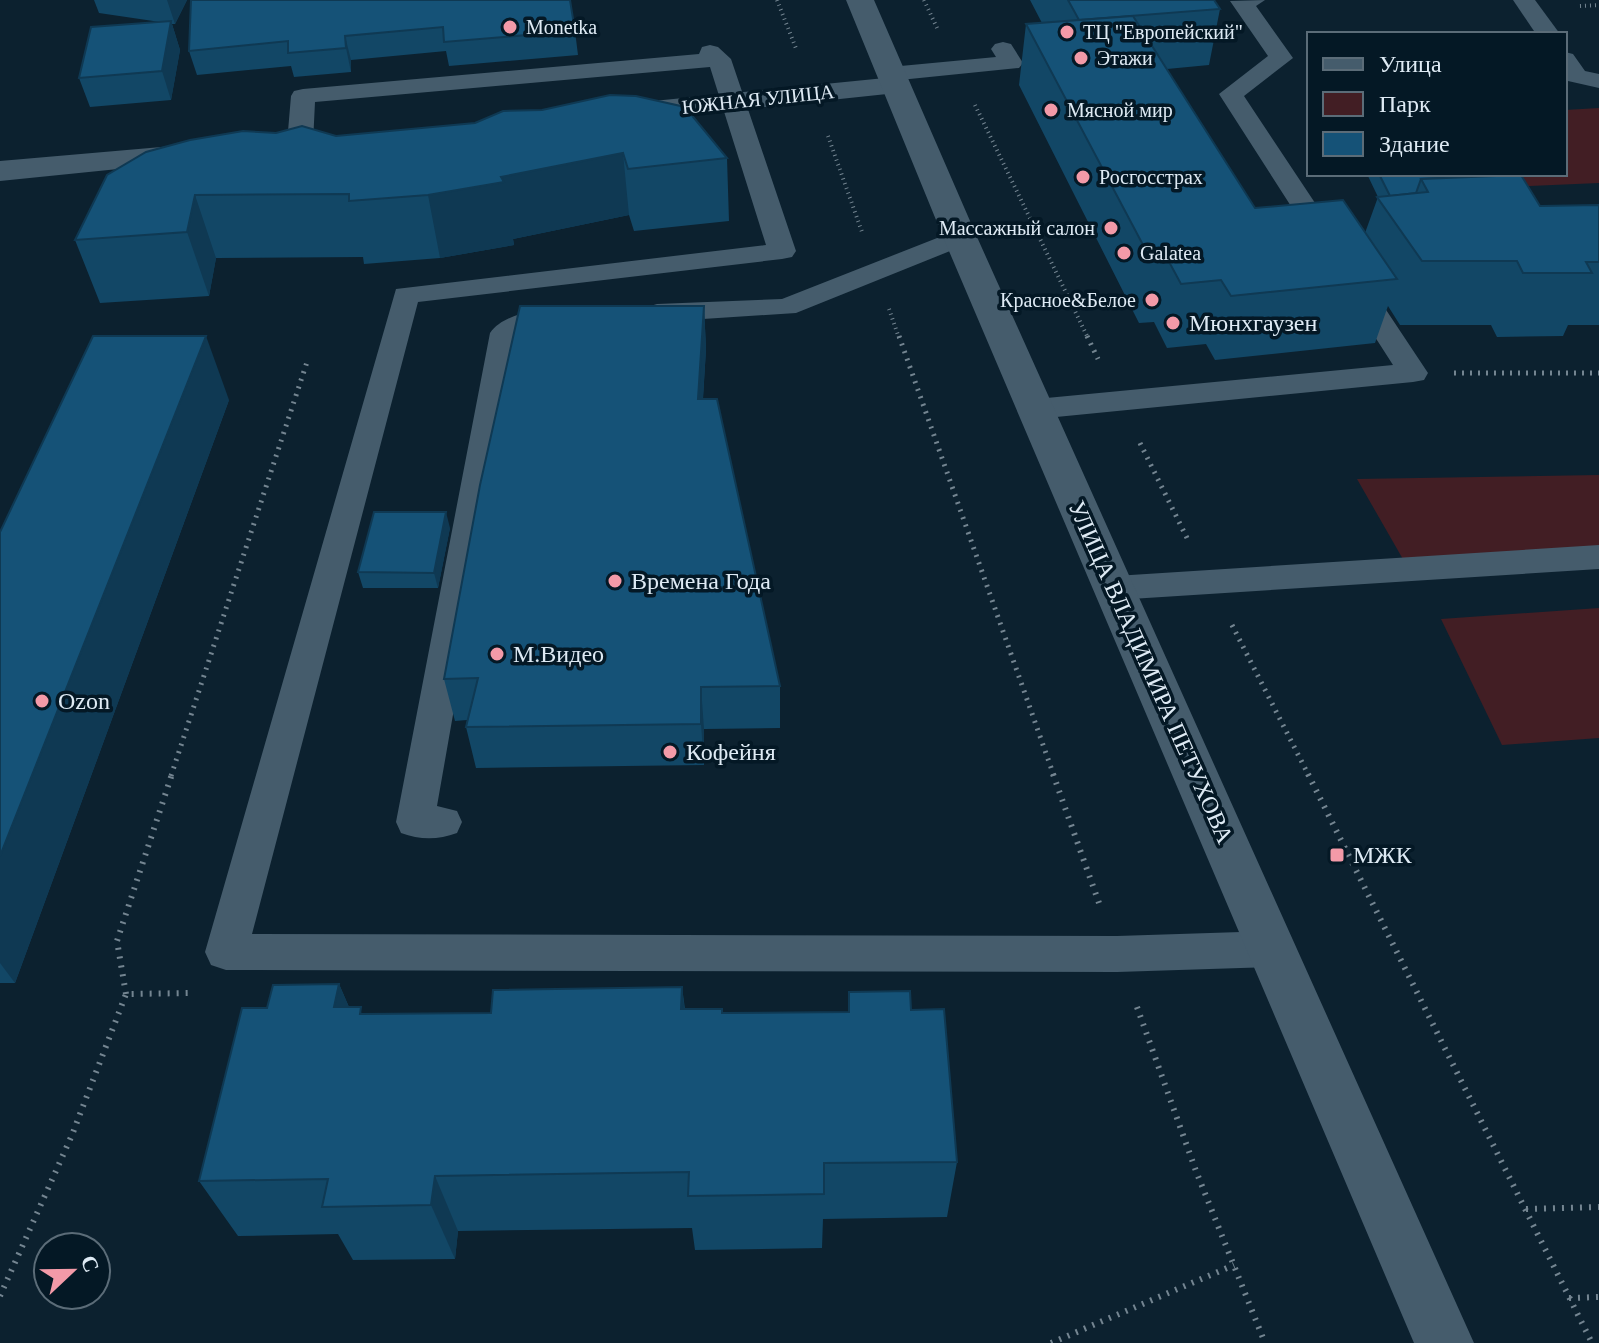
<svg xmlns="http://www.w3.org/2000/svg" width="1599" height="1343" font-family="'Times New Roman',serif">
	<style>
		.green { fill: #421e24 }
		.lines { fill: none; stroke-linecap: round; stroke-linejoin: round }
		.path-far2 { stroke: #748591; stroke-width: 4; stroke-dasharray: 1 4; stroke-linecap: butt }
		.path-far1 { stroke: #748591; stroke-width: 5; stroke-dasharray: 2 6; stroke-linecap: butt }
		.path { stroke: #748591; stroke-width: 6; stroke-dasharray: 2 7; stroke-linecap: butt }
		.service { fill: #455c6c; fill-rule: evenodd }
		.minor { fill: #455c6c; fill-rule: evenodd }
		.secondary { fill: #455c6c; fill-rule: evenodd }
		.wall { fill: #124766 }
		.shaded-wall { fill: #0f3953 }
		.building { fill: #155277; stroke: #0f3953; stroke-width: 2 }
		.poi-dot { fill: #f39aa8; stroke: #041825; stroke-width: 3 }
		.labels { text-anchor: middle; stroke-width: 7; stroke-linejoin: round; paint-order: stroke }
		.far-poi-label { font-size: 20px; fill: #deeaf4; stroke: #041825; text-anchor: start }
		.far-street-label { font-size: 20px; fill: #deeaf4; stroke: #041825 }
		.poi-label { font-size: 24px; fill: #deeaf4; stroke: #041825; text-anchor: start }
		.street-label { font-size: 24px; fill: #deeaf4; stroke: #041825 }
	</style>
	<rect width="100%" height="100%" fill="#0c212f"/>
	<g class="green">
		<path d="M1599 108V183L1510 187 1501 174H1565V110Z"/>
		<path d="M1599 475V549L1404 561 1357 479Z"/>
		<path d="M1599 608V738L1502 745 1441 619Z"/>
	</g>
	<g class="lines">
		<g class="path-far2">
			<path d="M777 0 797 51"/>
			<path d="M924 0 937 28"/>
			<path d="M1580 6 1599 5"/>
			<path d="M975 105 1088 338"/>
			<path d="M828 136 862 232"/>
			<path d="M889 309 899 338"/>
		</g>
		<g class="path-far1">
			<path d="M899 336 1054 776"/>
			<path d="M1087 336 1098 359"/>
			<path d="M1454 373H1599"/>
			<path d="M1140 443 1187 538"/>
			<path d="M1232 625 1309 776"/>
			<path d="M171 776 307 362"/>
		</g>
		<g class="path">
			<path d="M1053 774 1099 903"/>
			<path d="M1308 774 1592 1343"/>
			<path d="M126 994 117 941 172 774"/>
			<path d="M1137 1007 1196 1171 1265 1343"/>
			<path d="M1526 1209 1599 1207"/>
			<path d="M0 1296 72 1135 126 994 194 993"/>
			<path d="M1569 1298 1599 1297"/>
			<path d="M1051 1343 1234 1265"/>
		</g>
		<g class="service">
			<path d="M1265 0 1256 6 1293 58 1244 96 1428 373 1424 380 1413 382 1036 419 1025 416 1021 409 1025 402 1036 399 1393 365 1219 94 1268 56 1230 1Z"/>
			<path d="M1513 0H1535L1560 34H1536Z"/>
			<path d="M1003 42 1011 44 1023 63 1019 68 890 81 881 79 878 74 881 69 890 67 996 57 991 49 995 44Z"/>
			<path d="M710 45 718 47 731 59 796 251 792 257 782 259 418 302 252 934 1117 936 1273 931 1288 936 1294 949 1288 962 1273 967 1117 972 226 970 211 965 205 952 396 289 766 245 710 67 315 102 313 143 309 148H291L287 143 291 96 294 91 303 89 699 54 702 47Z"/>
			<path d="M1565 52 1573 54 1585 71 1599 74V88L1568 81 1565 76Z"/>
			<path d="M960 229 970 231 974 237 970 243 796 313 657 322 647 319 643 313 647 307 657 304 782 299Z"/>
			<path d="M562 308 572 311 576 317 572 323 545 327 519 338 437 806 457 811 462 822 457 833C438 840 420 840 401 833L396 822 490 333C504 313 540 309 562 308Z"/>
			<path d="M1599 545V569L1115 600 1103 597 1098 588 1103 579 1115 576Z"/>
		</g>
		<g class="minor">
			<path d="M895 77 906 80 910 86 906 92 623 122 612 119 608 113 612 107 623 104Z"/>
			<path d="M196 144 207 146 212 153 207 160 0 181V161Z"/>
		</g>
		<path class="secondary" d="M846 0H874L977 237 1474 1343H1414L943 237Z"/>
	</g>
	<g class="wall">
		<path d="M94 0H187L175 24H172L180 50 171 100 90 107 79 78 160 22 99 13Z"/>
		<path d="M191 0 575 31 578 55 449 66 446 51 351 60V72L294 77 291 66 197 75 189 51Z"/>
		<path d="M1030 0H1214L1220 9 1209 65 1167 69 1255 208 1365 233 1378 197 1367 174H1475L1476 176 1540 206 1599 205V325H1568L1563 336 1497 337 1491 325H1400L1388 306 1375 343 1215 360 1206 344 1167 348 1154 322 1139 323 1019 85 1026 24 1042 23Z"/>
		<path d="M542 110 727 158 729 221 634 231 629 215 513 239 514 245 440 258 364 264 363 257 216 258 209 296 100 303 75 240 336 136 475 123Z"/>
		<path d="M704 306 706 349 703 399 780 686V728L704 729V765L476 768 466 727 467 720 455 721 444 679Z"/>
		<path d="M229 400 15 983H0V532Z"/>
		<path d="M450 528 438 588H363L358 572Z"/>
		<path d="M339 984 349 1007 364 1014 491 1013 682 987 685 1009 723 1013 848 1012 849 992 911 1010 957 1162 947 1217 823 1219 822 1248 695 1250 692 1228 458 1231 455 1259 353 1260 338 1234 238 1236 199 1181 267 1008Z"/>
	</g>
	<g class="shaded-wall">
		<path d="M167 0H187L175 24Z"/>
		<path d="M171 21 180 50 171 100 162 71Z"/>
		<path d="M345 36 351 60V72L346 48Z"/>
		<path d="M623 153 629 215 513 239 514 245 440 258 428 195 501 177Z"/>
		<path d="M195 195 216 258 209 296 187 232Z"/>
		<path d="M704 306 706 349 700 442 698 399Z"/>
		<path d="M206 336 229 400 15 983 0 963V856Z"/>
		<path d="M446 512 450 528 438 588 434 573Z"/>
		<path d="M701 687 704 729V765L701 724Z"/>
		<path d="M339 984 366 1047 334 1007Z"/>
		<path d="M682 987 689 1049 681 1009Z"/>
		<path d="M435 1176 458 1231 455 1259 431 1205Z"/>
	</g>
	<g class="building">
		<path d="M191 0H570L575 31 444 42 443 27 345 36 346 48 288 53V41L189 51Z"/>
		<path d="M1068 0H1214L1220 9 1079 20Z"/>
		<path d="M1133 16 1255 208 1343 200 1397 279 1231 296 1221 280 1181 284 1167 258 1151 260 1026 24Z"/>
		<path d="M171 21 162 71 79 78 91 27Z"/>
		<path d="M610 95 636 96 685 107 727 158 628 169 623 153 501 177 504 182 428 195 349 201V194L195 195 187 232 75 240 107 175 146 152 190 140 243 131 276 133 302 126 336 136 475 123 503 111 542 110Z"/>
		<path d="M1379 174H1475L1476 176 1421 179 1416 193 1390 196Z"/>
		<path d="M1521 175 1540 206 1599 205V262H1586L1592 273H1523L1517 261H1422L1377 197 1428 192 1421 179Z"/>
		<path d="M520 306H704L698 399H717L780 686 701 687V724L466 727 478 678 444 679 480 485Z"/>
		<path d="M93 336H206L0 856V532Z"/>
		<path d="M374 512H446L434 573 358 572Z"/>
		<path d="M339 984 334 1007H361L360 1014 491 1013 493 990 682 987 681 1009H722V1013L849 1012V992L910 991 911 1010 944 1009 957 1162 824 1163V1194L688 1196 689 1172 435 1176 431 1205 322 1207 328 1179 199 1181 242 1008H267L273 985Z"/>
	</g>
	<g class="poi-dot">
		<circle cx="510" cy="27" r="8"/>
		<circle cx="1067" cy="32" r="8"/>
		<circle cx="1081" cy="58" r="8"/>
		<circle cx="1051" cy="110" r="8"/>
		<circle cx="1083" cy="177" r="8"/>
		<circle cx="1111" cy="228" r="8"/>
		<circle cx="1124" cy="253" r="8"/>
		<circle cx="1152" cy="300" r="8"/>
		<circle cx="1173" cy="323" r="8"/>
		<circle cx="615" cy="581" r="8"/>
		<circle cx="497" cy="654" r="8"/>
		<circle cx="42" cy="701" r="8"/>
		<circle cx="670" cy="752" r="8"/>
		<rect x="1329" y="847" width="16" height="16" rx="4"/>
	</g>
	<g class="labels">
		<g class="far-poi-label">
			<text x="526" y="34">Monetka</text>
			<text x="1083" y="39">ТЦ "Европейский"</text>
			<text x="1097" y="65">Этажи</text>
			<text x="1067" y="117">Мясной мир</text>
			<text x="1099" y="184">Росгосстрах</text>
			<text x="1095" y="235" text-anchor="end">Массажный салон</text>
			<text x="1140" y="260">Galatea</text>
			<text x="1136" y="307" text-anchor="end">Красное&amp;Белое</text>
		</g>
		<g class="far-street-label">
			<text transform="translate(758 99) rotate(-6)" y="7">ЮЖНАЯ УЛИЦА</text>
		</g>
		<g class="poi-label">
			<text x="1189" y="331">Мюнхгаузен</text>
			<text x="631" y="589">Времена Года</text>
			<text x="513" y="662">М.Видео</text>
			<text x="58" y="709">Ozon</text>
			<text x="686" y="760">Кофейня</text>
			<text x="1353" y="863">МЖК</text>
		</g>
		<g class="street-label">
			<text transform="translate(1151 672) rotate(66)" y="8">УЛИЦА ВЛАДИМИРА ПЕТУХОВА</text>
		</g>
	</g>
	<rect x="1307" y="32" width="260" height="144" fill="#041825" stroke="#5b6c78" stroke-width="2"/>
	<rect x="1323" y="58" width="40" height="12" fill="#455c6c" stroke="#5b6c78" stroke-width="2"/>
	<text x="1379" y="72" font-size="24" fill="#deeaf4">Улица</text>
	<rect x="1323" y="92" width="40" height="24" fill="#421e24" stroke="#5b6c78" stroke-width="2"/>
	<text x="1379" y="112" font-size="24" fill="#deeaf4">Парк</text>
	<rect x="1323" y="132" width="40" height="24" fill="#155277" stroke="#5b6c78" stroke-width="2"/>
	<text x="1379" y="152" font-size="24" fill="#deeaf4">Здание</text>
	<g transform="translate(72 1271) rotate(68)"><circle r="38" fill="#041825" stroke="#5b6c78" stroke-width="2"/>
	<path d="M0-6L14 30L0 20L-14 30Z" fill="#f39aa8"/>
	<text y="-12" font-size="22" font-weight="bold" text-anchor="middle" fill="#deeaf4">С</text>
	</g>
</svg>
